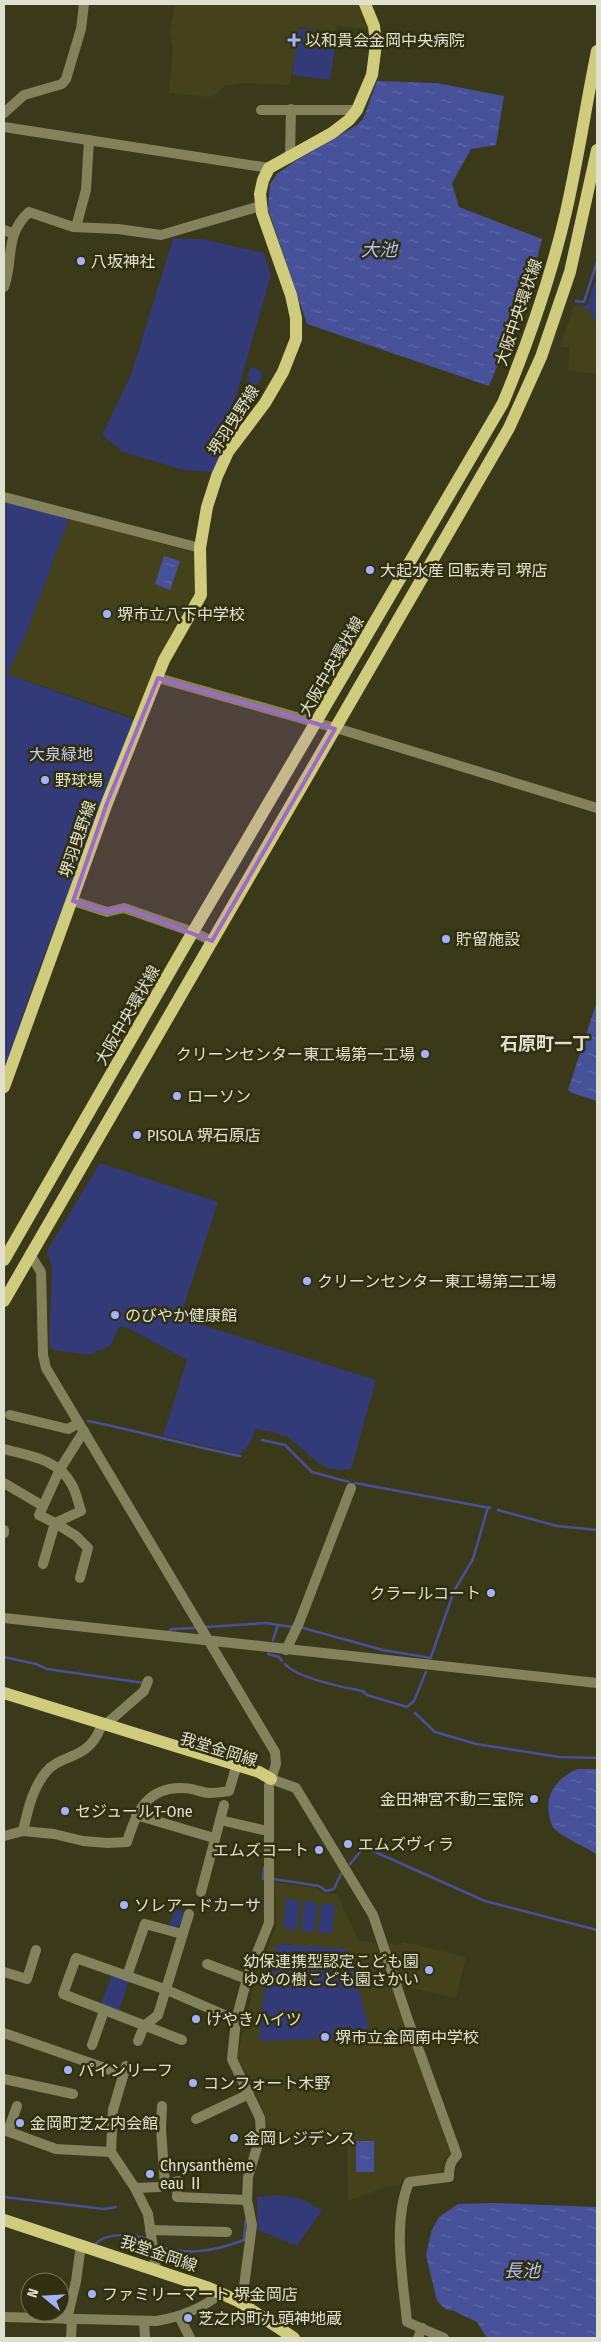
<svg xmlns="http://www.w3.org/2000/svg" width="601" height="2342" font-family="'Fira Sans Condensed','Noto Sans JP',sans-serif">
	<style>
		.built { fill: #44421a }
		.green { fill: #333a78 }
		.water { fill: url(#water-ripples) }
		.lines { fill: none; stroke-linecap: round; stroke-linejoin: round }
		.stream { stroke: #47519a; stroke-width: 2.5 }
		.minor { stroke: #83825d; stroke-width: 10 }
		.major { stroke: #cfcc7e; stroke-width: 12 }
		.marked { fill: #9e6bc4; fill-opacity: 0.2; stroke: #9e6bc4; stroke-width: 4; stroke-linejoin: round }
		.poi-dot { fill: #a3b2fd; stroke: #302f0f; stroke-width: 2 }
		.labels { text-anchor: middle; stroke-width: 5; stroke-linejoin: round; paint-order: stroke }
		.poi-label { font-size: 16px; fill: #e0e0ce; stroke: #302f0f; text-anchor: start }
		.street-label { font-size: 16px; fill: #e0e0ce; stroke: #302f0f }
		.park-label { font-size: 16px; fill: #c4cef7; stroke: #302f0f }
		.water-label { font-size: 18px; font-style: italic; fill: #b2bffc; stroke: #302f0f }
		.neighbourhood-label { font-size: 18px; font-weight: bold; fill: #e0e0ce; stroke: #302f0f }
	</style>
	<defs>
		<pattern id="water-ripples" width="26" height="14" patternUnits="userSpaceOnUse" patternTransform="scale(1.25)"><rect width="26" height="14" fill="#47519a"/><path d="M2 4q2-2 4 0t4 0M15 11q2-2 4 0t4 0" fill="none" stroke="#616aa7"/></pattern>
	</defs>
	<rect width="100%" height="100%" fill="#3a391a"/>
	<g class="built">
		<path d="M175 4H358L369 30 337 25 336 32 299 27 290 85 241 83 224 86 215 95 210 97 169 93 173 50 170 31Z"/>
		<path d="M574 306 590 310 594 321 597 320V374L568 370 570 347H560Z"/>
		<path d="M69 518 195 553 196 589 158 658 136 718 7 674 24 639Z"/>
		<path d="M275 1882 316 1888 325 1893 337 1894 358 1940 376 1943 450 2154 441 2166V2174L402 2178 401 2185 386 2187 348 2201 347 2143 267 2134 265 2115 252 2082 237 2057 257 1973 276 1927Z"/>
		<path d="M404 1942 466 1957 456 1998 402 1986 387 1943 397 1945Z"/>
	</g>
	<g class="green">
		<path d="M299 28 337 34 330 80 292 75Z"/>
		<path d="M173 239H202L264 253 271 275 214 472 184 470 123 452 102 435 131 375Z"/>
		<path d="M597 275V319L594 321 590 310 575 306H585L588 303Z"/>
		<path d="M254 367 261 371C264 381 256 383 253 391 251 395 252 398 248 403H242L239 399 247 383 249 369Z"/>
		<path d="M4 500 69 518 24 639 7 674 135 720 35 979 4 1070Z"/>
		<path d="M100 1163 218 1202 180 1318 376 1380 351 1469C320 1475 311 1453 290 1439 282 1433 266 1431 256 1429L250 1443 241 1454 163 1436 187 1360 130 1329 120 1326 110 1346 89 1355 53 1350 49 1346 52 1268 47 1251Z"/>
		<path d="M286 1899 300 1901 297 1930 283 1928Z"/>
		<path d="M304 1901 318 1903 314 1932 301 1931Z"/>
		<path d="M322 1903 335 1905 332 1934 318 1932Z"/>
		<path d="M175 1909 185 1912 179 1926 176 1928 169 1926Z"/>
		<path d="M278 1944 348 1949 371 2037 259 2041 265 1979Z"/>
		<path d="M112 1975 129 1981 119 2010 101 2004Z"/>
		<path d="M274 2195 299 2198 322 2210 297 2246 258 2230 257 2197Z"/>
	</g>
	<g class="water">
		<path d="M377 81 436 83 504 96 496 145 471 149 452 183 459 207 542 239 529 289 489 386 307 324 268 209 270 184 277 174 297 160 357 125 363 119Z"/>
		<path d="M164 556 180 561 170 590 155 584Z"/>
		<path d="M597 1001V1101L572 1093 568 1090Z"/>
		<path d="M578 1769H597V1855C585 1846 569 1841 557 1831 551 1827 550 1820 549 1814 545 1793 559 1776 578 1769Z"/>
		<rect x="356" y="2141" width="18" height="31"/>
		<path d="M494 2203 597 2207V2338H487L477 2322 454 2311 445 2309 437 2301 426 2255 431 2232 439 2217 458 2204Z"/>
	</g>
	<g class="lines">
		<g class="stream">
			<path d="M576 301 584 302 597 262"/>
			<path d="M88 1421C139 1431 189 1446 240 1456"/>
			<path d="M262 1440 285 1445 312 1472 349 1482"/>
			<path d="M355 1483 490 1508"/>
			<path d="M498 1510 557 1526 597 1530"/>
			<path d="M206 1627 266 1623 292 1627"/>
			<path d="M303 1628 383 1650 431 1658"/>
			<path d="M168 1632 172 1629 195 1628"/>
			<path d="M273 1640 278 1625"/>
			<path d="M268 1654 279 1657 282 1661"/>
			<path d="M4 1657 36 1664 47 1669 144 1683"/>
			<path d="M431 1657 454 1591 473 1559 488 1507"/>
			<path d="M285 1664C297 1678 345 1688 363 1691L367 1695 407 1707 414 1701 426 1672"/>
			<path d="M415 1713 435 1732 476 1744 559 1757 597 1758"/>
			<path d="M350 1864 364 1847 485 1901 597 1930"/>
			<path d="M263 1879 264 1868"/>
			<path d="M274 1879 319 1886 326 1891 334 1889 341 1874"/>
			<path d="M4 2197 104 2209 116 2207"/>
			<path d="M95 2244C106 2232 133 2234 148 2239"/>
			<path d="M156 2246C187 2256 215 2251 244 2240L246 2220"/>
		</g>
		<g class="minor">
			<path d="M261 110H357"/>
			<path d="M4 113 24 95 62 84 66 79 81 29 84 4"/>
			<path d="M4 127 269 168"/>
			<path d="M290 158 291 109"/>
			<path d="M76 227 86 190 89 140"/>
			<path d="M4 230 14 234"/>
			<path d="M4 287C14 260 4 235 29 212L73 227 118 229 161 235 260 206"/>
			<path d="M4 497 200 548"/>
			<path d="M158 678 346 731 597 808"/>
			<path d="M73 901 107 912 124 908 193 932 212 941"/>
			<path d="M30 1254 41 1272 43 1355 46 1368 275 1752 276 1764 269 1786V1923L248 1975 236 2020 232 2059 260 2118 261 2134 248 2177 247 2200 252 2225 243 2294 238 2301"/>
			<path d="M10 1415 68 1429 79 1423"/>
			<path d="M4 1449C29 1456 59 1459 72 1485 76 1492 78 1502 81 1511L55 1523 39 1515 60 1469 84 1431"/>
			<path d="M4 1483 43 1506"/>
			<path d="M4 1530V1533"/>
			<path d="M43 1564 55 1523 76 1536 88 1548 80 1578"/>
			<path d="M4 1618 597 1683"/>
			<path d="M286 1650 299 1623 351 1488"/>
			<path d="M105 1725 144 1691 148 1681"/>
			<path d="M271 1779 296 1788 373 1915 408 2020 457 2155C450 2162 449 2167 449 2177L409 2182C392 2223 403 2279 407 2322L444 2338"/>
			<path d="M136 1815 214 1838"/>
			<path d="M220 1820 263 1830"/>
			<path d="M23 1831C28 1810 32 1789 46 1772 60 1754 88 1760 100 1729"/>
			<path d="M4 1836 23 1831 54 1834 83 1841 108 1843 127 1842C136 1813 146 1787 183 1788 192 1788 200 1792 209 1793 216 1793 222 1792 229 1791L235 1771"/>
			<path d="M201 1892 224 1805"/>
			<path d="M207 1964 247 1979"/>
			<path d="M4 1972 27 1979 36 1950"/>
			<path d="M127 1976 145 1924 182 1934"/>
			<path d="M4 2033 122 2074"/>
			<path d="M182 2040 63 1994 76 1958 167 1990 236 2020"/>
			<path d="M138 2041 144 2026 158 2015 189 1914"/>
			<path d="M92 2045 104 2011"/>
			<path d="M126 2066 113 2110 111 2152 135 2188 148 2214 156 2269"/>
			<path d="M4 2079 73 2094"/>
			<path d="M162 2106 161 2129 165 2186"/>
			<path d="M196 2119 249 2094"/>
			<path d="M4 2130 56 2149 111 2152"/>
			<path d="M8 2131 17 2106"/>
			<path d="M135 2188 159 2187 178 2181 177 2197 247 2200"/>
			<path d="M150 2230 227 2232"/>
			<path d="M179 2316 190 2338"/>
			<path d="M4 2317 156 2321C181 2317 202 2309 221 2293"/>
			<path d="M67 2319 76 2281 81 2245"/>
			<path d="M144 2321 145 2338"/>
			<path d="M71 2338 72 2319"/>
			<path d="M418 2338 422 2328"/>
		</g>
		<g class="major">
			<path d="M4 1087 107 803 164 660 201 595 200 548 207 507 217 476 228 452 265 403 283 372 296 339V318L291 295 262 213 260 194 263 180 269 168 332 133 349 120 357 110 372 75 376 44 374 26 365 4"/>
			<path d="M4 1260 187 942 503 403C529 340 551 277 566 212 578 159 586 105 597 51"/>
			<path d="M4 1301 509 428 541 357 570 272 597 150"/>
			<path d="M4 1693 259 1772 271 1779"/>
			<path d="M4 2220 209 2288 238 2301 294 2338"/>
		</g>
	</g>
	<path class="marked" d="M158 678 335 729 212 941 124 908 107 912 73 901 107 803Z"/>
	<g class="poi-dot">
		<path d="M291.5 32.5h5v5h5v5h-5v5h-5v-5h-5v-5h5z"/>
		<circle cx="81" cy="261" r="5"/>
		<circle cx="370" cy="570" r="5"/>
		<circle cx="107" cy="614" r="5"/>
		<circle cx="45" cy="780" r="5"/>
		<circle cx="446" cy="939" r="5"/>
		<circle cx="425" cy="1054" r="5"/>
		<circle cx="177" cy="1096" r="5"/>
		<circle cx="137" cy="1135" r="5"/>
		<circle cx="307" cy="1281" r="5"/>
		<circle cx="115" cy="1315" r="5"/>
		<circle cx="491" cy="1593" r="5"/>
		<circle cx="534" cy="1799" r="5"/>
		<circle cx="65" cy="1811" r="5"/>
		<circle cx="348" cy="1844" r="5"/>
		<circle cx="319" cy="1850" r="5"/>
		<circle cx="124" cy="1905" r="5"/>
		<circle cx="429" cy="1970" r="5"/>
		<circle cx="196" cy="2019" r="5"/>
		<circle cx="325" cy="2037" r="5"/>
		<circle cx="68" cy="2070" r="5"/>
		<circle cx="193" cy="2083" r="5"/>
		<circle cx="20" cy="2123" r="5"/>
		<circle cx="234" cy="2138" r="5"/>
		<circle cx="150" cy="2174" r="5"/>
		<circle cx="92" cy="2294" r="5"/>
		<circle cx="188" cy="2318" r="5"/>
	</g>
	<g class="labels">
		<g class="poi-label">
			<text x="305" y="46">以和貴会金岡中央病院</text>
			<text x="91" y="267">八坂神社</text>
			<text x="380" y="576">大起水産 回転寿司 堺店</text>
			<text x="117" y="620">堺市立八下中学校</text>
			<text x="55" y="786">野球場</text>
			<text x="456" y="945">貯留施設</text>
			<text x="415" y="1060" text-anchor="end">クリーンセンター東工場第一工場</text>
			<text x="187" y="1102">ローソン</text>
			<text x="147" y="1141">PISOLA 堺石原店</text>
			<text x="317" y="1287">クリーンセンター東工場第二工場</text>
			<text x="125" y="1321">のびやか健康館</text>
			<text x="481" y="1599" text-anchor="end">クラールコート</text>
			<text x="524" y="1805" text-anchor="end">金田神宮不動三宝院</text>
			<text x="75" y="1817">セジュールT-One</text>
			<text x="358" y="1850">エムズヴィラ</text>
			<text x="309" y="1856" text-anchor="end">エムズコート</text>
			<text x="134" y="1911">ソレアードカーサ</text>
			<text x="419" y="1967" text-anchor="end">幼保連携型認定こども園<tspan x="419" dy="18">ゆめの樹こども園さかい</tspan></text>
			<text x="206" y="2025">けやきハイツ</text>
			<text x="335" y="2043">堺市立金岡南中学校</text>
			<text x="78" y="2076">パインリーフ</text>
			<text x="203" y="2089">コンフォート木野</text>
			<text x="30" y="2129">金岡町芝之内会館</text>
			<text x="244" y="2144">金岡レジデンス</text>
			<text x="160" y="2171">Chrysanthème<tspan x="160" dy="18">eau Ⅱ</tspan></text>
			<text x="102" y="2300">ファミリーマート 堺金岡店</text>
			<text x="198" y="2324">芝之内町九頭神地蔵</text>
		</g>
		<g class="street-label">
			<text transform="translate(518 312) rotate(-71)" y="6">大阪中央環状線</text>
			<text transform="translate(233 420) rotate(-57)" y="6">堺羽曳野線</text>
			<text transform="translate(331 666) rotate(-60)" y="6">大阪中央環状線</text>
			<text transform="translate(77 839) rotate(-71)" y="6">堺羽曳野線</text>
			<text transform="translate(127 1015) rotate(-60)" y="6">大阪中央環状線</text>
			<text transform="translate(219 1749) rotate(17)" y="6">我堂金岡線</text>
			<text transform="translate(159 2253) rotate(19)" y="6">我堂金岡線</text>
		</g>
		<g class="park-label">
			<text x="61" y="760">大泉緑地</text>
		</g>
		<g class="water-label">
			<text x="379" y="256">大池</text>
			<text x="522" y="2277">長池</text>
		</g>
		<g class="neighbourhood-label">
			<text x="545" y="1050">石原町一丁</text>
		</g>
	</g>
	<rect width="601" height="2342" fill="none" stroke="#e0e0ce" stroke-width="10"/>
	<g transform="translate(45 2297) rotate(288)"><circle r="24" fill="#302f0f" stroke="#76765b"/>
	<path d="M0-4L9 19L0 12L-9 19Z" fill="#a3b2fd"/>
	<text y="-8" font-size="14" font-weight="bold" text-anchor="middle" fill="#e0e0ce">N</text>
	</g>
</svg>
